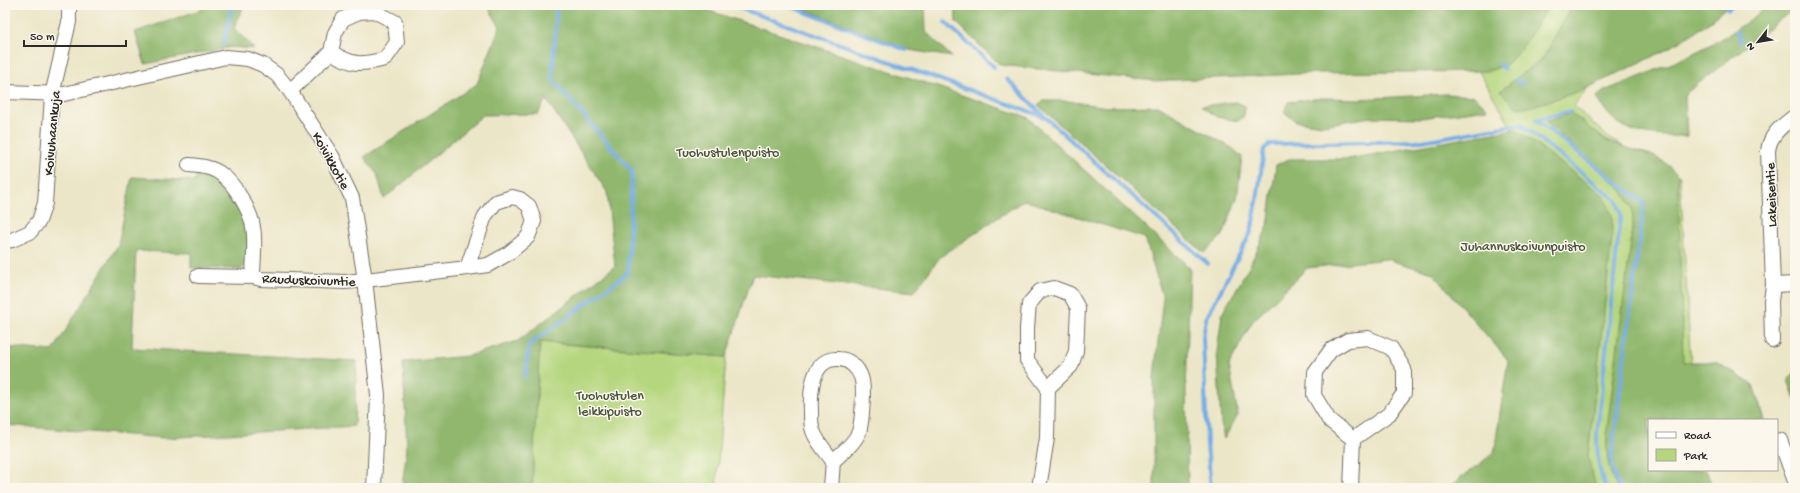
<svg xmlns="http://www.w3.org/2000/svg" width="1800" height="493" font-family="'Gochi Hand',sans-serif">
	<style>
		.green { fill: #b5d67e; stroke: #708054 }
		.forest { fill: #90b76d; stroke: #5e714c }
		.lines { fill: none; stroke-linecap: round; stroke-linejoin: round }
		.stream { stroke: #76ade5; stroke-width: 4 }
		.minor-casing { stroke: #6f6c62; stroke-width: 16 }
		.minor { stroke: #fff; stroke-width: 14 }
		.labels { text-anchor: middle; stroke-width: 3; stroke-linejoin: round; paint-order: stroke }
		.street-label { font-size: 14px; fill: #2b2b2b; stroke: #fbf7ec }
		.park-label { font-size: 14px; fill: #4e5640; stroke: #fbf7ec }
	</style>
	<rect width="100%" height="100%" fill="#fbf7ec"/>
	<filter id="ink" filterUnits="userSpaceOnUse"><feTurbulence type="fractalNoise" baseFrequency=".025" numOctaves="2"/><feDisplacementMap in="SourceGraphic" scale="8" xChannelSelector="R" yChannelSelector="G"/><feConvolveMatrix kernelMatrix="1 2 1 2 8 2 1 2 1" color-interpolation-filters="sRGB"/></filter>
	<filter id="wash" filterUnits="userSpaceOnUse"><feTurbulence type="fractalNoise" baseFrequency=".012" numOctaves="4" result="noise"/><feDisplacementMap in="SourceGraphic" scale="16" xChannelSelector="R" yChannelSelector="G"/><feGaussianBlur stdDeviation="0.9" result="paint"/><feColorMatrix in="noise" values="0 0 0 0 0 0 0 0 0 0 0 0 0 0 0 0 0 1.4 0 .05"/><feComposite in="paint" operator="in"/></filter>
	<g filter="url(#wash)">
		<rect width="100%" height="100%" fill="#ece6c8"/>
		<g class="green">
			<path d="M1009 5H1713L1606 63 1574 106 1611 140 1680 176 1694 420H1649V470L1704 488H1569L1526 153 1473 61Z"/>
			<path d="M539 342 726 357 716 488H532Z"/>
		</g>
		<g class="forest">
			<path d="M207 5H244L234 28 254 49 232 47 145 64 135 32 206 8Z"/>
			<path d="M487 5H692L1027 117 1190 268 1186 391 1188 488H1154V377L1163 298 1145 238 1024 200 940 257 914 292 753 275 726 357 540 342 532 488H438L402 486 407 448 403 362 468 356 518 341 615 266 607 192 546 99 538 114 483 115 384 199 377 174 364 157 477 84 500 27Z"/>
			<path d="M794 5H925L926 32 952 57 909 50Z"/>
			<path d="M955 5H1549L1522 48 1507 64 1489 71 1318 73 1155 81 1000 65 956 22Z"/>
			<path d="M1572 5H1729L1703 27 1666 50 1583 90 1530 107H1516L1500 91 1544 57Z"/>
			<path d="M1769 5H1795V8L1685 94 1687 136C1649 137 1616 135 1597 97L1604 91C1662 68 1721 46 1769 5Z"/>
			<path d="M1446 94 1474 96 1488 109 1421 118 1371 117 1322 125 1296 121 1284 112 1288 102 1322 98 1359 99Z"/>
			<path d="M1044 101H1068L1107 107 1158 106 1232 148 1242 157 1237 198 1223 235 1204 253 1038 105Z"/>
			<path d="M1236 102 1245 106 1244 116 1238 121 1217 117 1201 106Z"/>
			<path d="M1571 113 1608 142 1651 155 1666 163 1678 175 1683 362H1716L1753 385 1765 420H1649V470H1706L1713 488H1617C1607 467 1606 453 1607 430L1633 226 1632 207 1622 190 1546 122Z"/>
			<path d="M1516 129 1604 196 1612 216V238L1588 456 1596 488H1447L1494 453 1508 360 1433 273 1386 259 1307 268 1252 322 1229 365 1238 415 1224 439 1221 423 1217 352 1222 314 1249 267 1268 226 1276 165 1289 159H1348Z"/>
			<path d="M196 171 218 178 231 194 241 211 249 227 248 263 241 269 191 268V253L136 251 132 348 357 361 354 426 165 438 5 425V347L53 351 118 245 132 177 196 181Z"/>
			<path d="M1795 373V399L1788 380 1793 374Z"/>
		</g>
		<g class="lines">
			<g class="stream">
				<path d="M731 5 1045 117 1208 264"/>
				<path d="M786 5 906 50"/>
				<path d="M1727 5 1728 9 1733 5"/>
				<path d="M945 22 994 67"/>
				<path d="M1737 31 1741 41"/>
				<path d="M224 44 232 5"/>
				<path d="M1499 64 1505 69"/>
				<path d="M1007 79 1043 115"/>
				<path d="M1516 79 1522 84"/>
				<path d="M1536 120 1644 203 1611 461 1615 478 1621 488"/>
				<path d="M1536 120 1571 111"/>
				<path d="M525 377 529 345 628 273 632 171 552 79 557 5"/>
				<path d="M1211 488 1207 445 1203 337 1206 319 1251 232 1257 201 1264 149 1270 144 1422 141 1521 124 1616 200 1621 213 1597 434C1597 453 1598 470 1606 488"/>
			</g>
		</g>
	</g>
	<g filter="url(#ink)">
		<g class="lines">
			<g class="minor-casing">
				<g id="minor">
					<path d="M290 91 331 52C353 66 361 65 385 59L397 42 395 22 374 11 359 12 343 19 335 33 331 52"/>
					<path d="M5 92 64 94 226 57 248 59 263 65 277 75 290 91 332 156 352 198 365 280 378 395 374 488"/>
					<path d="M189 165C200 166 212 167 221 174 234 183 251 211 253 227 256 242 253 261 253 277L261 279 345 282 365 280 467 268 488 265 509 253 528 237 534 221 529 206 520 199 512 197 496 202 485 216 467 268"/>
					<path d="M5 241 12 240 30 232 39 221 45 203 52 95 69 22V5"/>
					<path d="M198 276 253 277"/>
					<path d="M1773 285 1795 284"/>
					<path d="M1368 338 1391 348 1404 369V393L1389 414 1353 439 1329 420 1314 395 1315 372 1331 350 1348 340Z"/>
					<path d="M1772 340 1771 301 1773 285 1768 151C1770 134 1782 126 1795 116"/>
					<path d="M1780 440 1795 481"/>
					<path d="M831 488 833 461C826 452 817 442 813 431 811 426 811 419 811 413 810 393 811 357 839 359 849 359 858 368 861 377 865 387 862 422 859 432 854 444 842 453 833 461"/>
					<path d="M1039 488 1047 438 1048 388 1027 360V328L1029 304 1040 291 1054 288 1070 294 1078 308 1076 351 1071 366 1048 388"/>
					<path d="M1351 488 1353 439"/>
				</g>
			</g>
			<use href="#minor" class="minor"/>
		</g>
	</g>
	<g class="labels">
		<g class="street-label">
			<text transform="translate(51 133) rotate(-85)" y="5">Koivuhaankuja</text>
			<text transform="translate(332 160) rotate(61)" y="5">Koivikkotie</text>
			<text transform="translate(1770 195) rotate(-92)" y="5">Lakeisentie</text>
			<text transform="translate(309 279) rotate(2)" y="5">Rauduskoivuntie</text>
		</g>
		<g class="park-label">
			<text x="728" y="156">Tuohustulenpuisto</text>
			<text x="1523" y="250">Juhannuskoivunpuisto</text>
			<text x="610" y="399">Tuohustulen<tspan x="610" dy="16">leikkipuisto</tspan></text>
		</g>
	</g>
	<rect width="1800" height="493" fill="none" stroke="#fbf7ec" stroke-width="20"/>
	<rect x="1648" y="419" width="130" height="52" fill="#fbf7ec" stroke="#a8a59f"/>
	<rect x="1656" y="432" width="20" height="6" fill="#ffffff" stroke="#a8a59f"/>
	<text x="1684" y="439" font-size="12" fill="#2b2b2b">Road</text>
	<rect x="1656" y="449" width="20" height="12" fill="#b5d67e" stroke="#a8a59f"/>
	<text x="1684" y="459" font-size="12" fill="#2b2b2b">Park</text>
	<g transform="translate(1758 42) rotate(239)" stroke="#fbf7ec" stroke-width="3" paint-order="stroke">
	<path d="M0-3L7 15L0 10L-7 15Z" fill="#2b2b2b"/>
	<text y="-6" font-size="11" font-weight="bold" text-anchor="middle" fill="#2b2b2b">N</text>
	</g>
	<path d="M24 40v6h102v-6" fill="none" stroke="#2b2b2b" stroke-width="2"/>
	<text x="30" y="40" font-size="12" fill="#2b2b2b" stroke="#fbf7ec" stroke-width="3" paint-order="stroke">50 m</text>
</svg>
